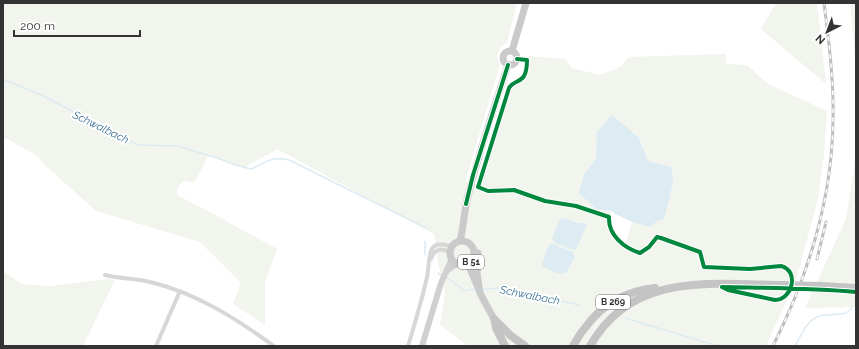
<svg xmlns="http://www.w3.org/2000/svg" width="859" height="349" font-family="Raleway,sans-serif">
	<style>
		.green { fill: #f1f5ed; fill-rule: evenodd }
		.water { fill: #ddebf3 }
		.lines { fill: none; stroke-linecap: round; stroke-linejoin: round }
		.stream { stroke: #ddebf3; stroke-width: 1.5 }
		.street { stroke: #d7d7d7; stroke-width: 4 }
		.secondary { stroke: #d0d0d0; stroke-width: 6 }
		.primary { stroke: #cacaca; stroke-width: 7 }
		.highway { stroke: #c4c4c4; stroke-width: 8 }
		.rail-casing { stroke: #bebebe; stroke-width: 3 }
		.rail { stroke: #fff; stroke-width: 1.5; stroke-dasharray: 4.5; stroke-linecap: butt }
		.highway-bridge { stroke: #c4c4c4; stroke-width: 8 }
		.cycleway-casing { stroke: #fff; stroke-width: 6 }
		.cycleway { stroke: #00873e; stroke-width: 4 }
		.labels { text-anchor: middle; stroke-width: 4; stroke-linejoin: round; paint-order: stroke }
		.shield { fill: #fff; stroke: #707070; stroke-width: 1 }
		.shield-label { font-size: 9px; font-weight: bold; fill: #333 }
		.water-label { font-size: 11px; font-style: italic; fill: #3f7597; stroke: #fff }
	</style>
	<rect width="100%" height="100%" fill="#fff"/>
	<g class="green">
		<path d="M3 3H517L507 43 501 46 497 57 500 65 465 182 481 185 512 85 528 76V56L565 59 572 68 600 75 620 67 629 57 726 54V64L747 65 768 84 827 111 824 156 818 199 796 280 766 346H468L440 325 445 292 438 263 434 234 277 149 244 168 208 156 194 183 185 181C179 184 176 188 177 195L208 211 277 249 265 282V325L233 304 241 283 200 242 96 211 47 167 36 155 3 137ZM597 132 639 138 648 161 672 167 673 184 670 196 650 227 632 222 626 242 612 239 607 226 612 211 596 209 584 174 596 159Z"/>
		<path d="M776 3H817L826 84 761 29Z"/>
		<path d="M850 3H856V66L855 58Z"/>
		<path d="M856 155V307L805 308 846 219Z"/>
		<path d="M3 271 22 284 50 286 109 279 115 280 83 346H3Z"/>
	</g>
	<g class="water">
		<path d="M612 115 639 138 648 161 672 167 673 184 664 219 657 221 650 227 632 222 615 214 612 211 596 209 579 193 584 174 596 159 597 132Z"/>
		<path d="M563 218 578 223H585L587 225 576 249 574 250 555 243 552 239 560 219Z"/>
		<path d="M550 244H553L573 252 575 257 566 273C559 275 547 270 542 265L547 249Z"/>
	</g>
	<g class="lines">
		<g class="stream">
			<path d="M3 79 41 95 138 145 178 146 217 158 235 165 251 169C266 162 271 156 289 160L426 228"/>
			<path d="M425 241V255"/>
			<path d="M438 273 443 276"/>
			<path d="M446 277 465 291 475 289"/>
			<path d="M481 289 503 288 579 305"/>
			<path d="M625 318 714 345 728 346"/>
			<path d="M795 346C802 335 806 320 820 316 829 313 847 318 852 307"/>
		</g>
		<g class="street">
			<path d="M431 259C434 249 441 247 450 253"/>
			<path d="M105 275C121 279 138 278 154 283 198 294 238 320 274 346"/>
			<path d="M156 346 180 291"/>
			<path d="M408 346C415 323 422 300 427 277 429 270 428 254 432 249 436 242 445 245 452 246"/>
		</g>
		<g class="secondary">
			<path d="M447 271 456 264"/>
			<path d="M422 346 441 283 452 259"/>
		</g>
		<g class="primary">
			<circle cx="510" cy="58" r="7"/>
			<path d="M512 51 526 3"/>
			<circle cx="462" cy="253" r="12"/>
			<path d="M460 241C464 226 464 211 468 196 479 152 494 108 508 65"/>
			<path d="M478 253 477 273 480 293"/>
			<path d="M468 264 482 297 494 319"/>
		</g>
		<g class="highway">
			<path d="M820 286 856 288"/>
			<path d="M494 319 510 335 525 346"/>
			<path d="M495 322 496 328 505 346"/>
			<path d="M573 346C577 340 580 333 585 328 602 304 627 291 655 288"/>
			<path d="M590 346C632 272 709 284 781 285"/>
		</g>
		<g class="rail-casing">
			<g id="rail">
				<path d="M817 259 826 222"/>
				<path d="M773 346C808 276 832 201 833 121 834 82 829 42 824 3"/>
			</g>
		</g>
		<use href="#rail" class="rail"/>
		<path class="highway-bridge" d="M781 285 820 286"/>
		<g class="cycleway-casing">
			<g id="cycleway">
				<path d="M517 59 527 60C527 65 527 71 524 76 521 82 513 81 509 88L478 187 488 191 514 190 545 201 576 206 609 217C608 235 624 248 640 253L649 247 657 237 661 238 700 252 704 267 750 269 781 266C800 271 792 300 775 300L728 290 722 287C767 288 812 288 856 292"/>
				<path d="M466 204 473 175 508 65"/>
			</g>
		</g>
		<use href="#cycleway" class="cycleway"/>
	</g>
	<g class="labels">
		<g class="shield">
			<rect x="458" y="255" width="26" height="14" rx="3"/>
			<rect x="596" y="295" width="34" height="14" rx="3"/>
		</g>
		<g class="shield-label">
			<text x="471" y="265">B 51</text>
			<text x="613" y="305">B 269</text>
		</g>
		<g class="water-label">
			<text transform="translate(101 127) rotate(26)" y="4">Schwalbach</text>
			<text transform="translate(530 295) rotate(11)" y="4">Schwalbach</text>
		</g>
	</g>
	<rect width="859" height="349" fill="none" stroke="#333333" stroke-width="8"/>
	<g transform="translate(827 32) rotate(222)" stroke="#ffffff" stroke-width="3" paint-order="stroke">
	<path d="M0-3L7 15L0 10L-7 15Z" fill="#333333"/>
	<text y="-6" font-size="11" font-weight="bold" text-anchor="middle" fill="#333333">N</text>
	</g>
	<path d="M14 30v6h126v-6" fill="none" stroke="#333333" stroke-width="2"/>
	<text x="20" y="30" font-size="12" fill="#333333" stroke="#ffffff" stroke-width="3" paint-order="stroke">200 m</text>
</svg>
